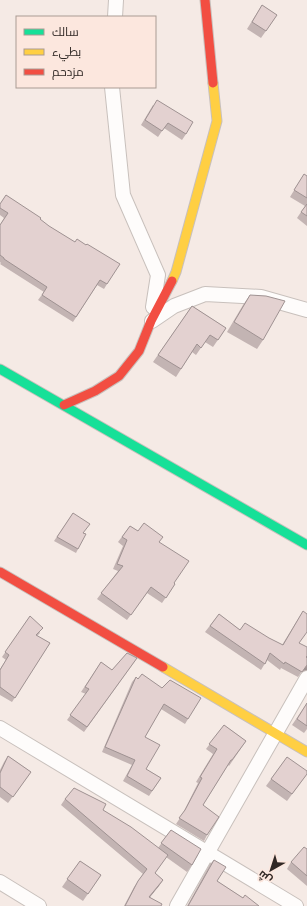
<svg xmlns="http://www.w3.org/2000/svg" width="307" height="906" font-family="Lora,Cairo,serif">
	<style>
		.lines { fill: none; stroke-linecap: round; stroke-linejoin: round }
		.street-casing { stroke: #c8c0bc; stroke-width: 16 }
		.fast-casing { stroke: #c8c0bc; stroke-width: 11 }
		.slow-casing { stroke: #c8c0bc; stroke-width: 11 }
		.jam-casing { stroke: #c8c0bc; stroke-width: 11 }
		.street { stroke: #fefcfb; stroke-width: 14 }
		.fast { stroke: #16e098; stroke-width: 9 }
		.slow { stroke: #ffcf43; stroke-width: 9 }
		.jam { stroke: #f24e42; stroke-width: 9 }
		.wall { fill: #c3b4b3 }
		.shaded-wall { fill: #9f9292 }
		.building { fill: #e3d1d0; stroke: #9f9292 }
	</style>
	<rect width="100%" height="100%" fill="#f5eae5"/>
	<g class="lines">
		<g class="street-casing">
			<g id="street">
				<path d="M115 17 116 0"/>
				<path d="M112 87 123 195 158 275 153 307"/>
				<path d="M152 321 174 306 205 294 261 297 307 310"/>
				<path d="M0 728 296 906"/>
				<path d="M0 882 39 906"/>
				<path d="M177 906 307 678"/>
			</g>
		</g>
		<g class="fast-casing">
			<path id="fast" d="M0 369 307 545"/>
		</g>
		<g class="slow-casing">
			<g id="slow">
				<path d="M172 281 176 272 217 121 213 83"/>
				<path d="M163 667 307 752"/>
			</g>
		</g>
		<g class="jam-casing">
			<g id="jam">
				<path d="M205 0 213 83"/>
				<path d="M64 405 95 391 119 376 139 351 151 321 172 281"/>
				<path d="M0 572 163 667"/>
			</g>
		</g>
		<use href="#street" class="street"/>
		<use href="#fast" class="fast"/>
		<use href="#slow" class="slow"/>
		<use href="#jam" class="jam"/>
	</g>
	<g class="wall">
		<path d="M262 5 277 15 261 38 247 29Z"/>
		<path d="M153 105 186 134 182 140 164 128 158 137 141 125Z"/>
		<path d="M304 174 307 176V226L297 218 305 206 290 197Z"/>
		<path d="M6 195 40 219 107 284 104 289 97 285 73 322 38 300 44 292 0 264 1 263 0 262V225L4 218 0 215V204Z"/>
		<path d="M250 295 263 340 257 349 227 332 243 305Z"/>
		<path d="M192 306 226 328 213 347 205 342 196 355 192 352 176 377 153 362Z"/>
		<path d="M73 513 84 533 78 549 76 553 54 541Z"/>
		<path d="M130 526 138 531 159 542 174 583 175 584 162 603 147 593 127 620 97 599 118 571 113 569 123 546 118 542Z"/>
		<path d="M303 611 299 643 306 657 307 670 302 671 298 677 281 668 280 670 267 660 261 670 205 632 219 614 240 630 282 645Z"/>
		<path d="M30 616 40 633 37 636 50 643 12 702 0 695V669L6 660 2 657Z"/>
		<path d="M137 658 84 732 67 720 86 694 81 692 101 662 112 670Z"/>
		<path d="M136 677 188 719 185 724 161 709 145 737 146 769 161 778 149 796 123 781 132 765 102 752 132 682Z"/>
		<path d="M307 703V729L304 733 292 725Z"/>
		<path d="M224 725 246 741 229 766 228 765 203 805 207 835 204 841 176 824 182 815 198 783 196 782 213 754 206 749Z"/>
		<path d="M8 756 31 772 8 803 0 797V770L4 762Z"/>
		<path d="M287 757 307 774 287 801 266 786Z"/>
		<path d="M65 799 103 810 158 848 171 830 192 865 187 872 166 857 155 873 163 880 150 897 161 906H124L134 887 143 874 61 805Z"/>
		<path d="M307 849V886L287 869 291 862Z"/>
		<path d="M214 860 217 881 243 898 259 906H187L210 864Z"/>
		<path d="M80 861 101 875 83 901 62 887Z"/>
	</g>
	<g class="shaded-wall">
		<path d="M306 665H307V670L302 671 298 677Z"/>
		<path d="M163 880 159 886 145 903 149 897Z"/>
	</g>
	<g class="building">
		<path d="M262 5 277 15 266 31 252 22Z"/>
		<path d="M157 100 193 122 186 134 168 123 162 131 145 120Z"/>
		<path d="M304 174 307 176V198L294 190Z"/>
		<path d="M6 195 41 218 40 219 49 226 75 242 77 239 86 245 87 244 120 264 107 284 100 280 76 317 42 295 47 287 4 259V258L0 255V225L8 213 0 208V204Z"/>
		<path d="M307 204V216L301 212Z"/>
		<path d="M250 295 266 296 285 301 263 340 234 322Z"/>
		<path d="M192 306 226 328 218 340 210 335 201 348 197 344 181 369 158 355Z"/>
		<path d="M73 513 90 524 83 533 86 534 78 549 57 537Z"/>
		<path d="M144 523 163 537 159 542 189 561 174 583 175 584 166 598 151 587 131 615 101 593 123 566 117 564 127 540 122 537 130 526 138 531Z"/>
		<path d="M303 611 307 614V632L299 643 307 647V656L306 657 307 658V665L302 672 285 662 284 664 270 653 265 664 210 626 219 614 240 630 245 623 269 638 283 645Z"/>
		<path d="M30 616 43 628 36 635 50 643 15 698 0 687V670L9 655 5 652Z"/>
		<path d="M127 653 137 658 87 727 70 715 89 689 85 687 101 662 112 670Z"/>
		<path d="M142 674 162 688 170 680 201 698 188 719 164 704 145 737 160 745 146 769 161 778 152 791 127 776 135 760 105 747 136 677 138 679Z"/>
		<path d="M307 703V726L297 719Z"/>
		<path d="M224 725 246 741 232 760H231L203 805 219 817 207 835 179 818 185 810 202 778 200 777 217 749 209 744Z"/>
		<path d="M8 756 31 772 13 797 0 787V773Z"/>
		<path d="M287 757 307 771V774L292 794 271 779Z"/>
		<path d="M74 788 106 804 103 810 131 827 168 855 155 873 163 880 149 897 162 904 161 906H125L138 881 147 869 65 799Z"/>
		<path d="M171 830 201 849 192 865 161 843Z"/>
		<path d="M304 847 307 849V876L291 862Z"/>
		<path d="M214 860 226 867 217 881 243 898 245 895 259 906H188Z"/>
		<path d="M80 861 101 875 88 894 67 879Z"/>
	</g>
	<rect x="16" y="16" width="140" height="72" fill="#fce7de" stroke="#aa9b94"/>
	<rect x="24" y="29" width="20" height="6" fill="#16e098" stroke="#aa9b94"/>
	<text x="52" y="36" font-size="12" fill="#302825">سالك</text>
	<rect x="24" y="49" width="20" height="6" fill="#ffcf43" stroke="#aa9b94"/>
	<text x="52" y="56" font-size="12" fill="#302825">بطيء</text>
	<rect x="24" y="69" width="20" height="6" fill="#f24e42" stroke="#aa9b94"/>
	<text x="52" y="76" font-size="12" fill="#302825">مزدحم</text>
	<g transform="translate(271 870) rotate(219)" stroke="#fce7de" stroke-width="3" paint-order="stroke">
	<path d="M0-3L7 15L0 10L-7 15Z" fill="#302825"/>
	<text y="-6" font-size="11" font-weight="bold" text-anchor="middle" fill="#302825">ش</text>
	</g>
</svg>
